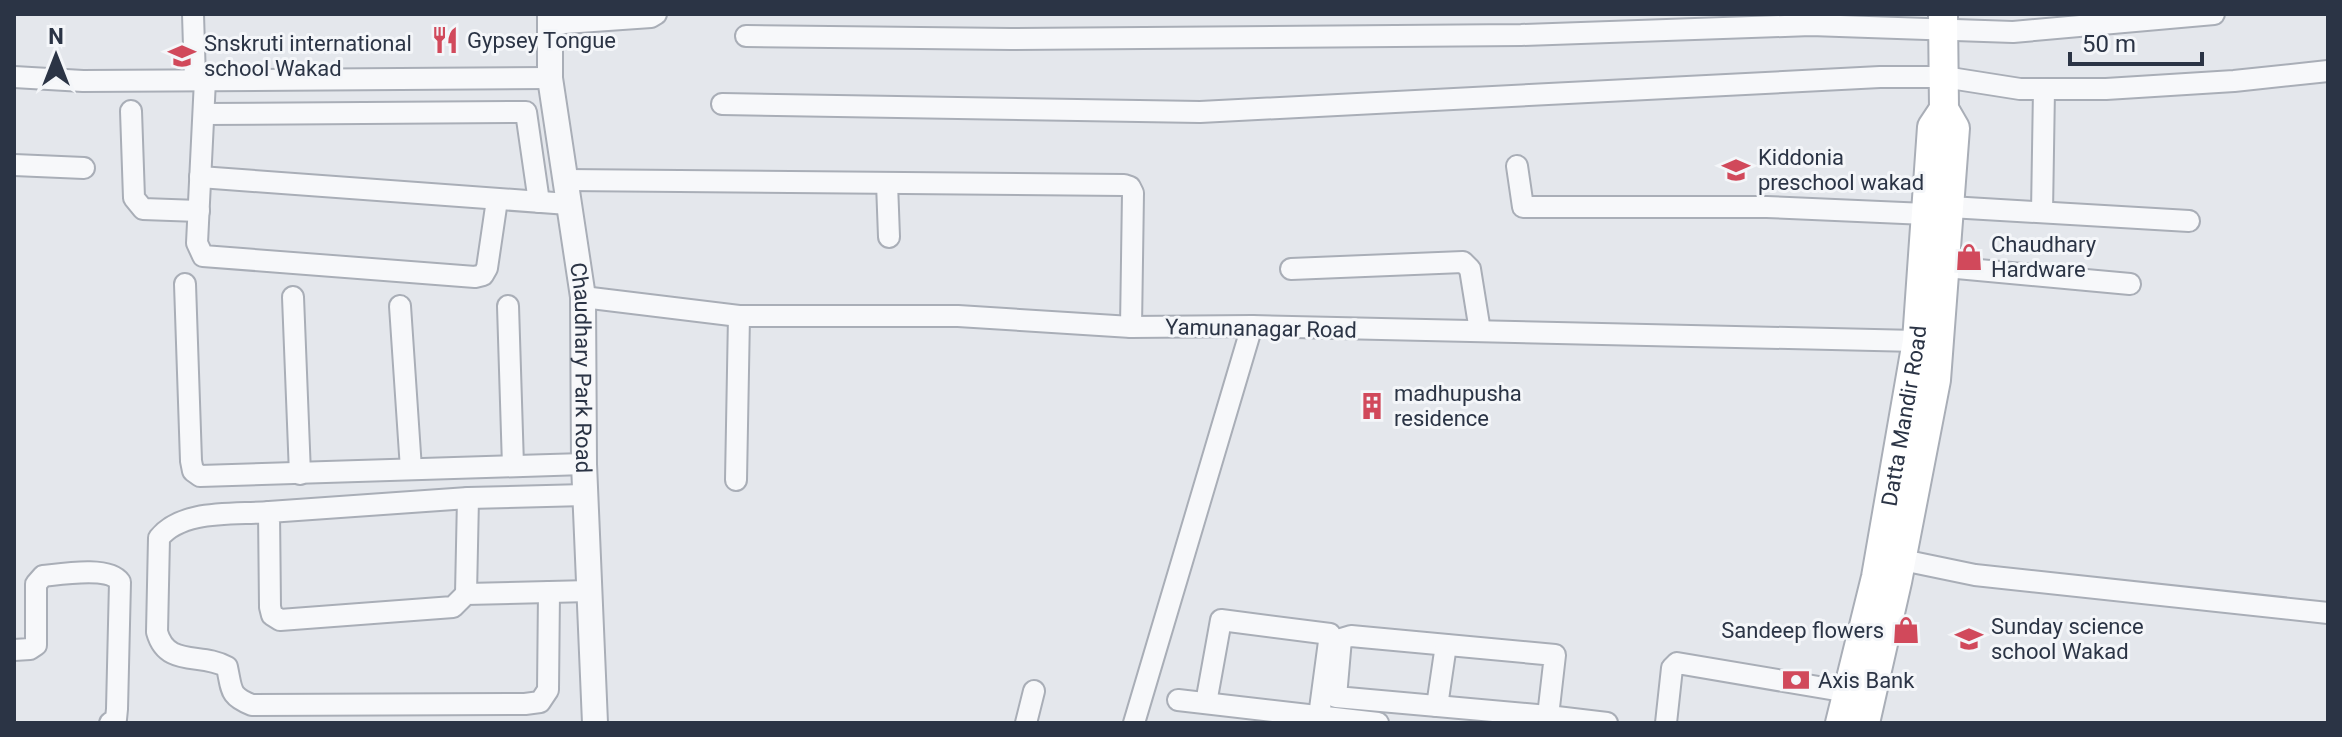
<svg xmlns="http://www.w3.org/2000/svg" width="2342" height="737" font-family="Roboto,sans-serif">
	<style>
		.lines { fill: none; stroke-linecap: round; stroke-linejoin: round }
		.minor-casing { stroke: #a9aeb7; stroke-width: 24 }
		.tertiary-casing { stroke: #a9aeb7; stroke-width: 28 }
		.secondary-casing { stroke: #a9aeb7; stroke-width: 32 }
		.minor { stroke: #f7f8fa; stroke-width: 20 }
		.tertiary { stroke: #f7f8fa; stroke-width: 24 }
		.secondary { stroke: #fff; stroke-width: 28 }
		.labels { text-anchor: middle; stroke-width: 6; stroke-linejoin: round; paint-order: stroke }
		.poi-label { font-size: 22px; fill: #2b3445; stroke: #f4f6f9; text-anchor: start }
		.street-label { font-size: 22px; fill: #2b3445; stroke: #f4f6f9 }
	</style>
	<rect width="100%" height="100%" fill="#e4e7ec"/>
	<g class="lines">
		<g class="minor-casing">
			<g id="minor">
				<path d="M193 14 195 80"/>
				<path d="M550 24 651 17 656 14"/>
				<path d="M746 36 1011 39 1521 35 1811 25 2013 32 2214 14"/>
				<path d="M14 77 83 81 550 78"/>
				<path d="M205 80 197 243 203 256 475 277 483 275 487 268 497 200"/>
				<path d="M722 104 1200 112 1880 77H1944L2020 89H2106L2234 81 2328 71"/>
				<path d="M131 111 134 198 143 209 199 211"/>
				<path d="M204 114 526 112 539 202"/>
				<path d="M14 165 84 168"/>
				<path d="M1517 166 1523 207H1767L1926 214"/>
				<path d="M200 177 568 204"/>
				<path d="M566 180 1124 185 1130 187 1133 193 1131 327"/>
				<path d="M887 183 889 237"/>
				<path d="M1950 207 2189 221"/>
				<path d="M2042 212 2044 89"/>
				<path d="M1946 267 2130 284"/>
				<path d="M1291 269 1463 262 1470 269 1480 331"/>
				<path d="M185 284 191 461 193 471 200 476 584 464"/>
				<path d="M293 297 300 474"/>
				<path d="M583 297 739 316H958L1131 327 1252 326 1917 341 1929 344"/>
				<path d="M400 306 411 469"/>
				<path d="M508 306 513 466"/>
				<path d="M736 480 739 316"/>
				<path d="M585 495 468 498 269 512 270 607 272 615 280 620 453 607 466 594 590 591"/>
				<path d="M269 512C234 515 182 509 159 538L157 632C167 668 201 652 227 667 232 690 229 696 252 705L525 704 540 702 548 690 549 592"/>
				<path d="M1888 557 1975 575 2328 613"/>
				<path d="M466 594 468 498"/>
				<path d="M1351 636 1555 655 1548 716 1336 697 1341 639Z"/>
				<path d="M14 650 30 649 36 645V584L43 576C62 574 109 566 120 582L117 709 116 719 110 723"/>
				<path d="M1178 700 1378 723"/>
				<path d="M1206 703 1221 620 1330 634 1319 716"/>
				<path d="M1437 706 1446 645"/>
				<path d="M1026 723 1034 691"/>
				<path d="M1134 723 1252 326"/>
				<path d="M1547 723 1548 716 1607 723"/>
				<path d="M1666 723 1672 668 1677 663 1848 692"/>
			</g>
		</g>
		<g class="tertiary-casing">
			<g id="tertiary">
				<path id="s1" d="M550 14V78L583 297 584 464 595 723"/>
			</g>
		</g>
		<g class="secondary-casing">
			<g id="secondary">
				<path id="s2" d="M1840 723 1876 577 1917 341 1932 127 1944 109"/>
				<path d="M1865 723 1897 582 1936 380 1955 128 1944 109 1943 14"/>
			</g>
		</g>
		<use href="#minor" class="minor"/>
		<use href="#tertiary" class="tertiary"/>
		<use href="#secondary" class="secondary"/>
	</g>
	<defs>
		<g id="restaurant-bare" transform="scale(2.16)"><path d="M-5-6h1v4h1v-4h1v4h1v-4h1v5L-1.5 .5V6h-2V.5L-5-1ZM5-6V6H3V1.5H1.5Q1.5-4 5-6Z" fill="#d1495b" stroke="#f4f6f9" stroke-width="2.5" paint-order="stroke"/></g>
		<g id="school-bare" transform="scale(2.16)"><path d="M0-5L7-2L0 1L-7-2ZM-4 1L0 2.5L4 1V4Q0 6-4 4Z" fill="#d1495b" stroke="#f4f6f9" stroke-width="2.5" paint-order="stroke"/></g>
		<g id="shop-bare" transform="scale(2.16)"><path d="M-5-2.5h2.3a2.7 3.5 0 0 1 5.4 0H5L5.5 6h-11ZM-1.5-2.5h3a1.5 2.3 0 0 0-3 0Z" fill="#d1495b" stroke="#f4f6f9" stroke-width="2.5" paint-order="stroke"/></g>
		<g id="building-bare" transform="scale(2.16)"><path d="M-4-6H4V6H1V3H-1V6H-4ZM-2.5-4.3h1.7v1.8h-1.7ZM.8-4.3h1.7v1.8H.8ZM-2.5-1h1.7V.8h-1.7ZM.8-1h1.7V.8H.8Z" fill="#d1495b" stroke="#f4f6f9" stroke-width="2.5" paint-order="stroke"/></g>
		<g id="bank-bare" transform="scale(2.16)"><path d="M-6-4H6V4H-6ZM0-2.3a2.3 2.3 0 1 0 0 4.6a2.3 2.3 0 1 0 0-4.6Z" fill="#d1495b" stroke="#f4f6f9" stroke-width="2.5" paint-order="stroke"/></g>
	</defs>
	<g fill-rule="evenodd">
		<use href="#restaurant-bare" x="445" y="40"/>
		<use href="#school-bare" x="182" y="56"/>
		<use href="#school-bare" x="1736" y="170"/>
		<use href="#shop-bare" x="1969" y="257"/>
		<use href="#building-bare" x="1372" y="406"/>
		<use href="#shop-bare" x="1906" y="630"/>
		<use href="#school-bare" x="1969" y="639"/>
		<use href="#bank-bare" x="1796" y="680"/>
	</g>
	<g class="labels">
		<g class="poi-label">
			<text x="467" y="48">Gypsey Tongue</text>
			<text x="204" y="51">Snskruti international<tspan x="204" dy="25">school Wakad</tspan></text>
			<text x="1758" y="165">Kiddonia<tspan x="1758" dy="25">preschool wakad</tspan></text>
			<text x="1991" y="252">Chaudhary<tspan x="1991" dy="25">Hardware</tspan></text>
			<text x="1394" y="401">madhupusha<tspan x="1394" dy="25">residence</tspan></text>
			<text x="1991" y="634">Sunday science<tspan x="1991" dy="25">school Wakad</tspan></text>
			<text x="1884" y="638" text-anchor="end">Sandeep flowers</text>
			<text x="1818" y="688">Axis Bank</text>
		</g>
		<g class="street-label">
			<text transform="translate(1261 328) rotate(1)" y="8">Yamunanagar Road</text>
			<text dy="8" stroke="none"><textPath href="#s1" startOffset="356">Chaudhary Park Road</textPath></text>
			<text dy="8" stroke="none"><textPath href="#s2" startOffset="314">Datta Mandir Road</textPath></text>
		</g>
	</g>
	<rect width="2342" height="737" fill="none" stroke="#2b3445" stroke-width="32"/>
	<g transform="translate(56 56)" stroke="#f4f6f9" stroke-width="6" paint-order="stroke">
	<path d="M0-6L14 30L0 20L-14 30Z" fill="#2b3445"/>
	<text y="-12" font-size="22" font-weight="bold" text-anchor="middle" fill="#2b3445">N</text>
	</g>
	<path d="M2070 52v12h132v-12" fill="none" stroke="#2b3445" stroke-width="4"/>
	<text x="2082" y="52" font-size="24" fill="#2b3445" stroke="#f4f6f9" stroke-width="6" paint-order="stroke">50 m</text>
</svg>
